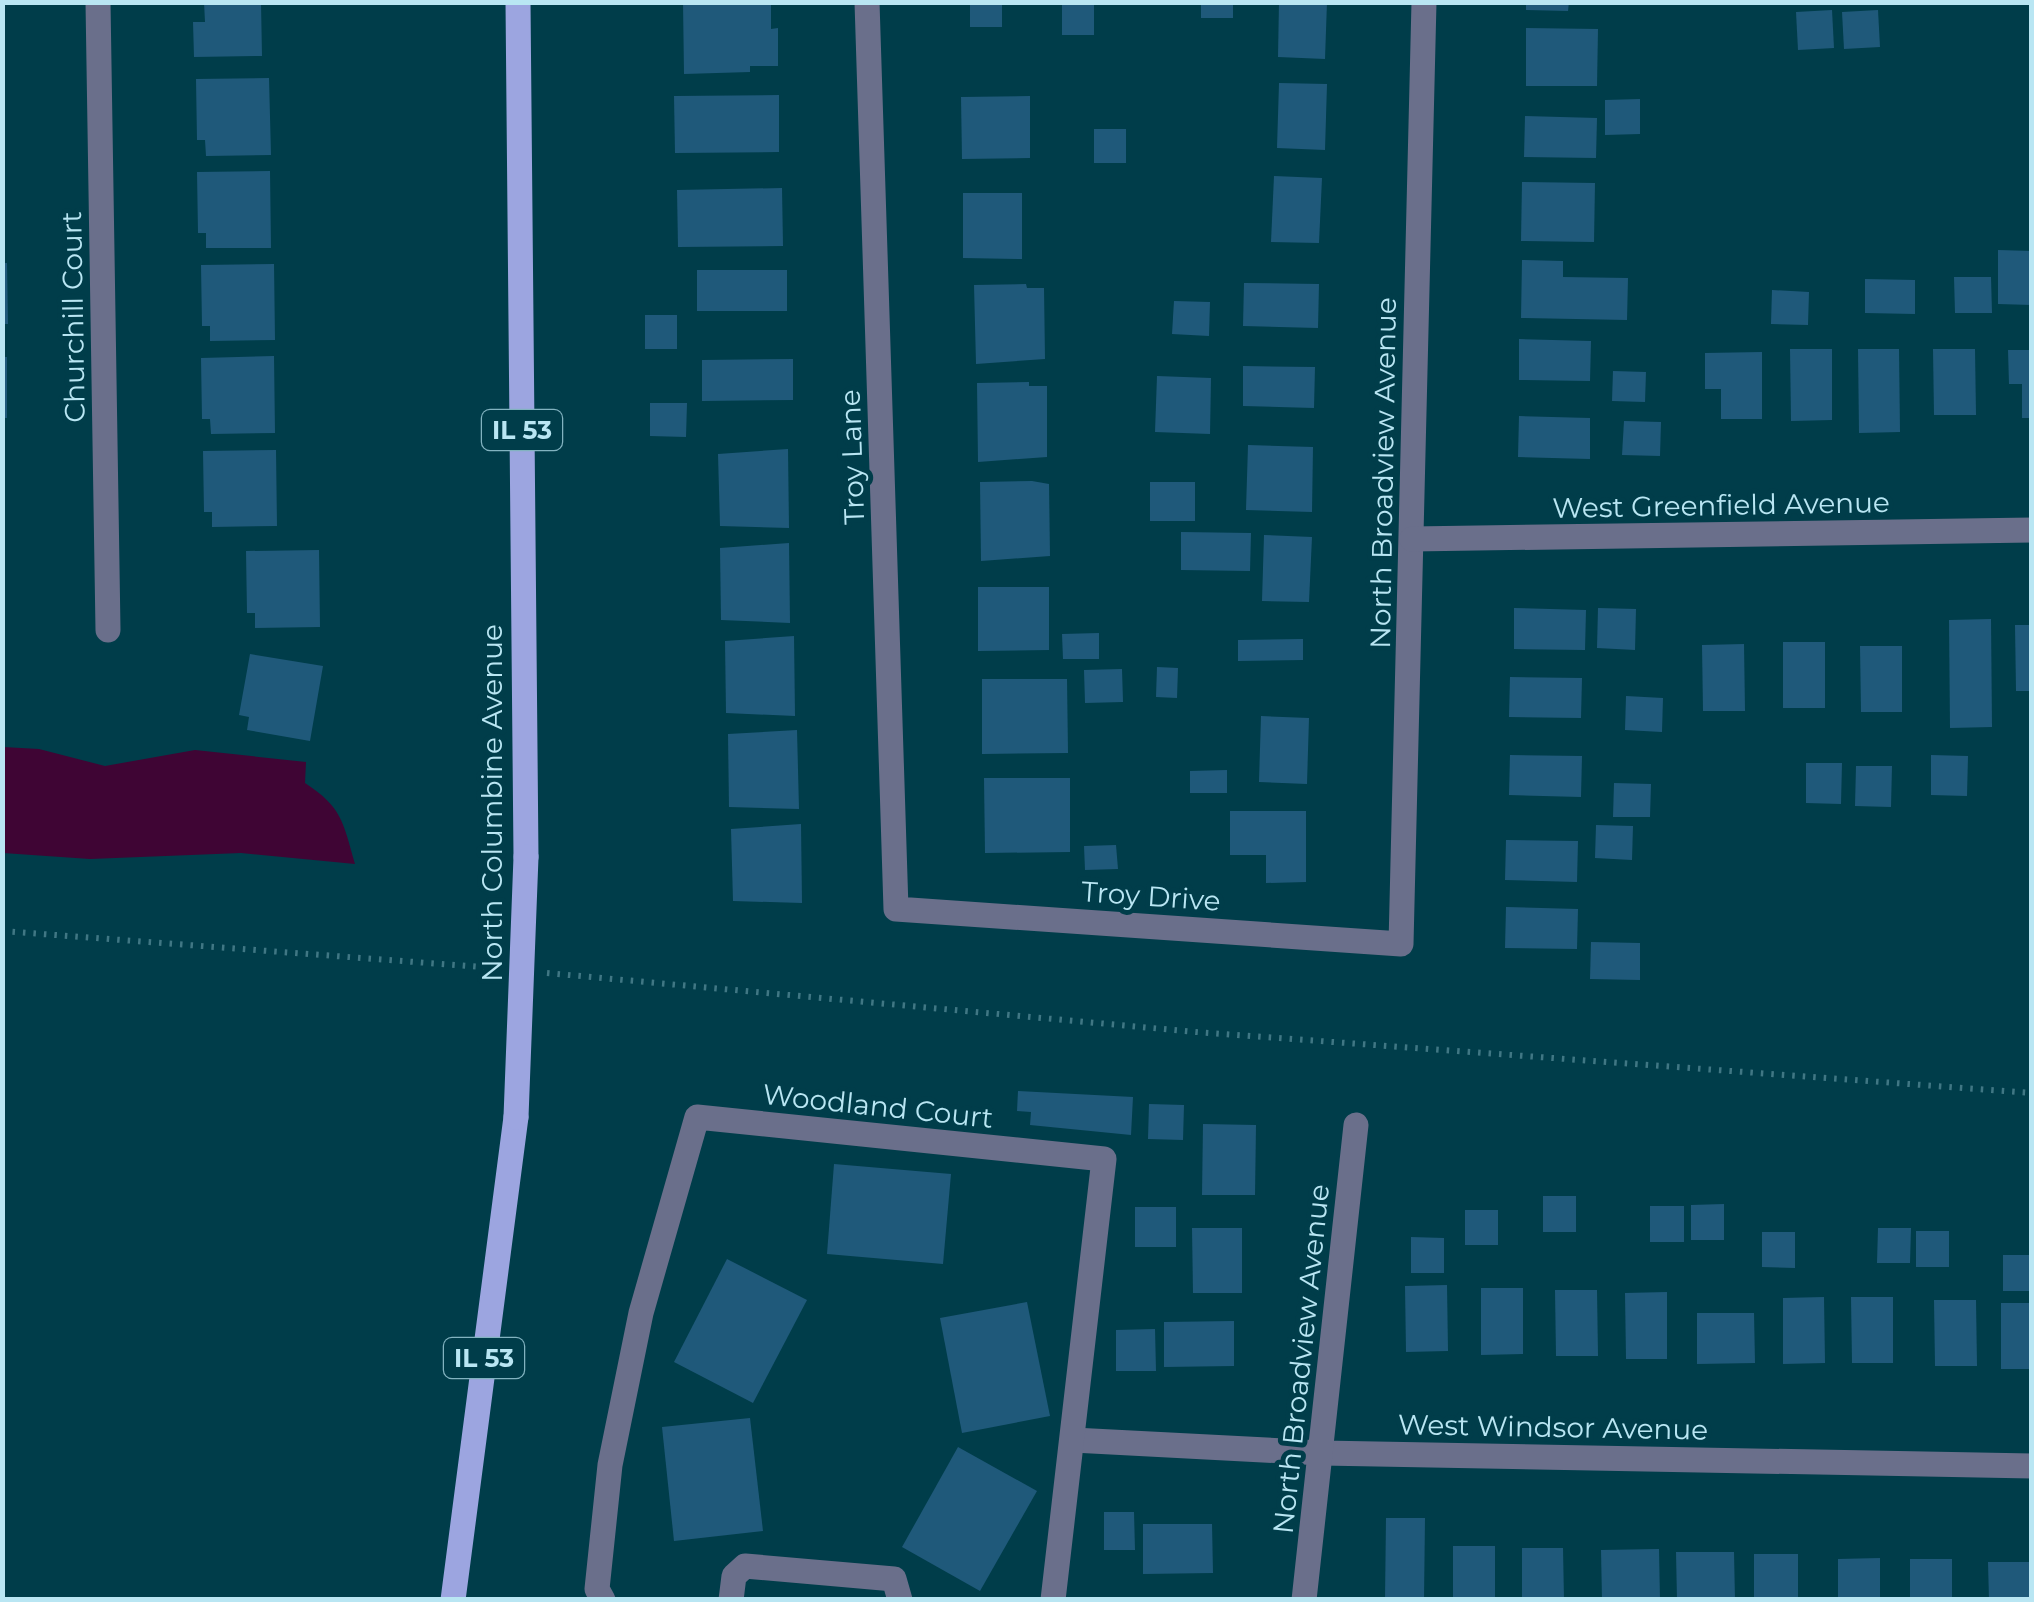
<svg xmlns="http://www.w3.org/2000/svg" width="2034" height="1602" font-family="Montserrat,sans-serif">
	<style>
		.water { fill: #3f0534 }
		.building { fill: #1f597a }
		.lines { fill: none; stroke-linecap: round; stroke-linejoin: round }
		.path { stroke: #407784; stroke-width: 6; stroke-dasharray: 2.5 8; stroke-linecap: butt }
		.minor { stroke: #6a6f8b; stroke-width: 25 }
		.major { stroke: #9ca5e0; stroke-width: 25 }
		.major-bridge { stroke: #9ca5e0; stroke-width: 25 }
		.labels { text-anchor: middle; stroke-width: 10; stroke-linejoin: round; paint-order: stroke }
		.shield { fill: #003d4a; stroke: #82b3c0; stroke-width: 2.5 }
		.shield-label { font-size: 25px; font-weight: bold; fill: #b9e6f3 }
		.street-label { font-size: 28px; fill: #b9e6f3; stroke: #003d4a }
	</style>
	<rect width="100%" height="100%" fill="#003d4a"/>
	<path class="water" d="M3 747 39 749 105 766 195 750 306 762 305 783C342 807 343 822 355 864L241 853 90 859 3 853Z"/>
	<g class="building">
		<path d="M204 2H261L262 56 194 57 193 22H205Z"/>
		<path d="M683 2H771V29L778 28V66H750V72L684 74Z"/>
		<rect x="970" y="2" width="32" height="25"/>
		<rect x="1062" y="2" width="32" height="33"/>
		<rect x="1201" y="2" width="32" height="16"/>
		<path d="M1279 2H1327L1325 59 1278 57Z"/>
		<path d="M1526 2H1569L1568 11 1526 10Z"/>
		<path d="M1832 10 1834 48 1798 50 1796 12Z"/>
		<path d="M1878 10 1880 47 1844 49 1842 12Z"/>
		<path d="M1526 28 1598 29 1597 86H1526Z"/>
		<path d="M269 78 271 155 206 156 205 140H197L196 79Z"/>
		<path d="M1279 83 1327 84 1325 150 1277 148Z"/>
		<path d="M779 95V152L675 153 674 96Z"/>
		<path d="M1030 96V158L962 159 961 97Z"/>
		<path d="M1640 99V134L1605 135V100Z"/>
		<path d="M1525 116 1597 118 1596 158 1524 157Z"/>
		<rect x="1094" y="129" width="32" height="34"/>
		<path d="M270 171 271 248H206V233H198L197 172Z"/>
		<path d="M1274 176 1322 178 1319 243 1271 242Z"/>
		<path d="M1522 182 1595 183 1594 242 1521 241Z"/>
		<path d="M782 188 783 246 678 247 677 190Z"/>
		<path d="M963 193H1022V259L963 258Z"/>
		<path d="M1998 250 2032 251V305L1998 304Z"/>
		<path d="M1522 260 1563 261V277L1628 278 1627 320 1521 318Z"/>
		<path d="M2 263H7L8 324H2Z"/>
		<path d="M274 264 275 340 210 341V326H202L201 265Z"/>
		<rect x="697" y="270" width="90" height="41"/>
		<path d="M1954 277H1991L1992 313H1955Z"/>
		<path d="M1865 279 1915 280V314L1865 313Z"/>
		<path d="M1244 283 1319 284 1318 328 1243 326Z"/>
		<path d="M1026 284 1027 288H1044L1045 359 976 364 974 285Z"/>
		<path d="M1772 290 1809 292 1808 325 1771 324Z"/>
		<path d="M1174 301 1210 302 1209 336 1172 334Z"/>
		<rect x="645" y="315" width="32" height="34"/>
		<path d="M1519 339 1591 341 1590 381 1519 380Z"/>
		<path d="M1790 349H1832V420L1791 421Z"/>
		<path d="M1858 349H1899L1900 432 1859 433Z"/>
		<path d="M1933 349H1975L1976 415H1934Z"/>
		<path d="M2008 350H2032V418H2022V384H2009Z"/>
		<path d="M1762 352V419H1721V389H1705V353Z"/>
		<path d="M274 356 275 433 211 434 210 419H202L201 358Z"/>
		<rect x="2" y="357" width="5" height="61"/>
		<path d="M793 359V400L702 401V360Z"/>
		<path d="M1243 366 1315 367 1314 408 1243 406Z"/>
		<path d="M1613 371 1646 372 1645 402 1612 401Z"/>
		<path d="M1157 376 1211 378 1210 434 1155 432Z"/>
		<path d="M1029 382V386H1047V457L978 462 977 383Z"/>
		<path d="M650 403H687L686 437 650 436Z"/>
		<path d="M1519 416 1590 418V459L1518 457Z"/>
		<path d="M1624 421 1661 422 1660 456 1622 455Z"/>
		<path d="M1248 445 1313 447 1312 512 1246 510Z"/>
		<path d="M788 449 789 528 720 526 718 454Z"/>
		<path d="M276 450 277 526 212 527V512H204L203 451Z"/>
		<path d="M1032 481 1049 484 1050 556 981 561 980 482Z"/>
		<rect x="1150" y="482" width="45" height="39"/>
		<path d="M1181 532 1251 533 1250 571 1181 570Z"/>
		<path d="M1264 535 1312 537 1309 602 1262 601Z"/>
		<path d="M789 543 790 623 721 620 720 548Z"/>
		<path d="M319 550 320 627 255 628V613H247L246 551Z"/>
		<path d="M978 587H1049V650L978 651Z"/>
		<path d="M1514 608 1586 610 1585 650 1514 649Z"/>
		<path d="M1598 608 1636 609 1635 650 1597 648Z"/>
		<path d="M1991 619 1992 727 1950 728 1949 620Z"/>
		<path d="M2015 625H2032V691H2016Z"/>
		<path d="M1099 633V659H1063L1062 634Z"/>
		<path d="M794 636 795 716 726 713 725 641Z"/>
		<path d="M1303 639V660L1238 661V640Z"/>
		<rect x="1783" y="642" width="42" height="66"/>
		<path d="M1744 644 1745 711H1703L1702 645Z"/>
		<path d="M1860 646H1902V712H1861Z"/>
		<path d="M250 654 323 666 310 741 247 730 249 717 239 715Z"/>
		<path d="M1157 667 1178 668 1177 698 1156 697Z"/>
		<path d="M1122 669 1123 702 1085 703 1084 670Z"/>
		<path d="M1510 677 1582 678 1581 718 1509 717Z"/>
		<path d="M982 679H1067L1068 753 982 754Z"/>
		<path d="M1626 696 1663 698 1662 732 1625 730Z"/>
		<path d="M1261 716 1309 718 1307 784 1259 782Z"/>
		<path d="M797 730 799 809 729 807 728 734Z"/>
		<path d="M1510 755 1582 756 1581 797 1509 795Z"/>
		<path d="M1931 755 1968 756 1967 796 1931 795Z"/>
		<path d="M1806 763H1842L1841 804 1806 803Z"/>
		<path d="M1856 766H1892L1891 807 1855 806Z"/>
		<path d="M1227 770V793H1190V771Z"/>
		<path d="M984 778H1070V852L985 853Z"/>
		<path d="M1614 783 1651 784 1650 817H1613Z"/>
		<path d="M1230 811H1306V882L1266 883V855H1230Z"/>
		<path d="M801 824 802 903 733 901 731 829Z"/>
		<path d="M1596 825 1633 826 1632 860 1595 858Z"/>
		<path d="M1506 840 1578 841 1577 882 1505 880Z"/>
		<path d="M1116 845 1118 869 1085 870 1084 846Z"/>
		<path d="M1506 907 1578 909 1577 949 1505 948Z"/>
		<path d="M1591 942 1640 943V980L1590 979Z"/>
		<path d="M1018 1091 1133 1097 1131 1135 1030 1125 1031 1112 1017 1111Z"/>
		<path d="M1149 1104 1184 1105 1183 1140 1148 1139Z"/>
		<path d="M1203 1124 1256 1125 1255 1195H1202Z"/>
		<path d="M834 1164 951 1174 943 1264 827 1254Z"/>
		<rect x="1543" y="1196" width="33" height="36"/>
		<path d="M1724 1204V1240H1691V1205Z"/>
		<rect x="1650" y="1206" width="34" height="36"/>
		<rect x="1135" y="1207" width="41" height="40"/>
		<rect x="1465" y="1210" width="33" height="35"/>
		<path d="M1192 1228H1242V1293H1193Z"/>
		<path d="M1878 1228H1911L1910 1263H1877Z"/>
		<rect x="1916" y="1231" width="33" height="36"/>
		<path d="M1762 1232H1795V1268L1762 1267Z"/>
		<path d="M1411 1237 1444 1238V1273H1411Z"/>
		<rect x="2003" y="1255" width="29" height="36"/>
		<path d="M727 1259 807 1300 753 1403 674 1362Z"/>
		<path d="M1447 1285 1448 1351 1406 1352 1405 1286Z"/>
		<path d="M1481 1288H1523V1354L1481 1355Z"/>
		<path d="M1555 1290H1597L1598 1356H1556Z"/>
		<path d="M1667 1292V1359H1626L1625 1293Z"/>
		<path d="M1824 1297 1825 1363 1783 1364V1298Z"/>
		<path d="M1851 1297H1893V1363H1852Z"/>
		<path d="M1934 1300H1976L1977 1366H1935Z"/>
		<path d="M1027 1302 1050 1416 962 1433 940 1318Z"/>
		<rect x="2001" y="1303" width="31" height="66"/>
		<path d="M1697 1313H1754L1755 1363 1697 1364Z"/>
		<path d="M1234 1321V1366L1164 1367V1322Z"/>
		<path d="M1155 1329 1156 1371H1116V1330Z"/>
		<path d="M750 1418 763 1531 674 1541 662 1427Z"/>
		<path d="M958 1447 1037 1491 980 1591 902 1547Z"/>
		<path d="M1104 1512H1134L1135 1550H1104Z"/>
		<path d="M1386 1518H1425L1424 1600H1385Z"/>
		<path d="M1143 1524H1212L1213 1573 1143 1574Z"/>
		<rect x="1453" y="1546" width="42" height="54"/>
		<path d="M1522 1548H1563L1564 1600H1522Z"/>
		<path d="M1659 1549 1660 1600H1602L1601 1550Z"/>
		<path d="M1676 1552H1734L1735 1600H1677Z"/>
		<rect x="1754" y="1554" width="44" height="46"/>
		<path d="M1880 1558V1600H1838V1559Z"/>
		<rect x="1910" y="1559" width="42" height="41"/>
		<path d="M1988 1562H2030L2031 1600H1989Z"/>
	</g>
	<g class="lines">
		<g class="path">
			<path d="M2 931 495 968"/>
			<path d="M547 973 1196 1032 2032 1093"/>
		</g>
		<g class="minor">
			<path d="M98 2 108 630"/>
			<path d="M867 2 896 909 1401 944 1424 2"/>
			<path d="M1412 539 2032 530"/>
			<path d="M1073 1440 1322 1453 2032 1466"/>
			<path d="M603 1600 597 1589 610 1465 641 1313 697 1117 1104 1159 1053 1600"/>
			<path d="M731 1600 734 1576 745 1566 894 1579 900 1600"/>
			<path d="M1304 1600 1356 1125"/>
		</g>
		<g class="major">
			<path d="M518 2 526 857"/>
			<path d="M453 1600 516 1117"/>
		</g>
		<path class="major-bridge" d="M516 1117 526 857"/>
	</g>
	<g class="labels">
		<g class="shield">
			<rect x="482" y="410" width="80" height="40" rx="8"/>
			<rect x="444" y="1338" width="80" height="40" rx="8"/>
		</g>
		<g class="shield-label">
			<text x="522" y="439">IL 53</text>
			<text x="484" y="1367">IL 53</text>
		</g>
		<g class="street-label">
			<text transform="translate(73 317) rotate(-91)" y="10">Churchill Court</text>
			<text transform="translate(852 457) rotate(-92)" y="10">Troy Lane</text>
			<text transform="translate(1383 473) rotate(-89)" y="10">North Broadview Avenue</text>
			<text transform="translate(1721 505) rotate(-1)" y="10">West Greenfield Avenue</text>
			<text transform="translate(492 803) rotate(-90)" y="10">North Columbine Avenue</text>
			<text transform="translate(1151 896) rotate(4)" y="10">Troy Drive</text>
			<text transform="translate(878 1106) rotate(6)" y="10">Woodland Court</text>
			<text transform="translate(1301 1359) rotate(-84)" y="10">North Broadview Avenue</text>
			<text transform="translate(1553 1427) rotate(1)" y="10">West Windsor Avenue</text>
		</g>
	</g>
	<rect width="2034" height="1602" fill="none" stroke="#b9e6f3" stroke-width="10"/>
</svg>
